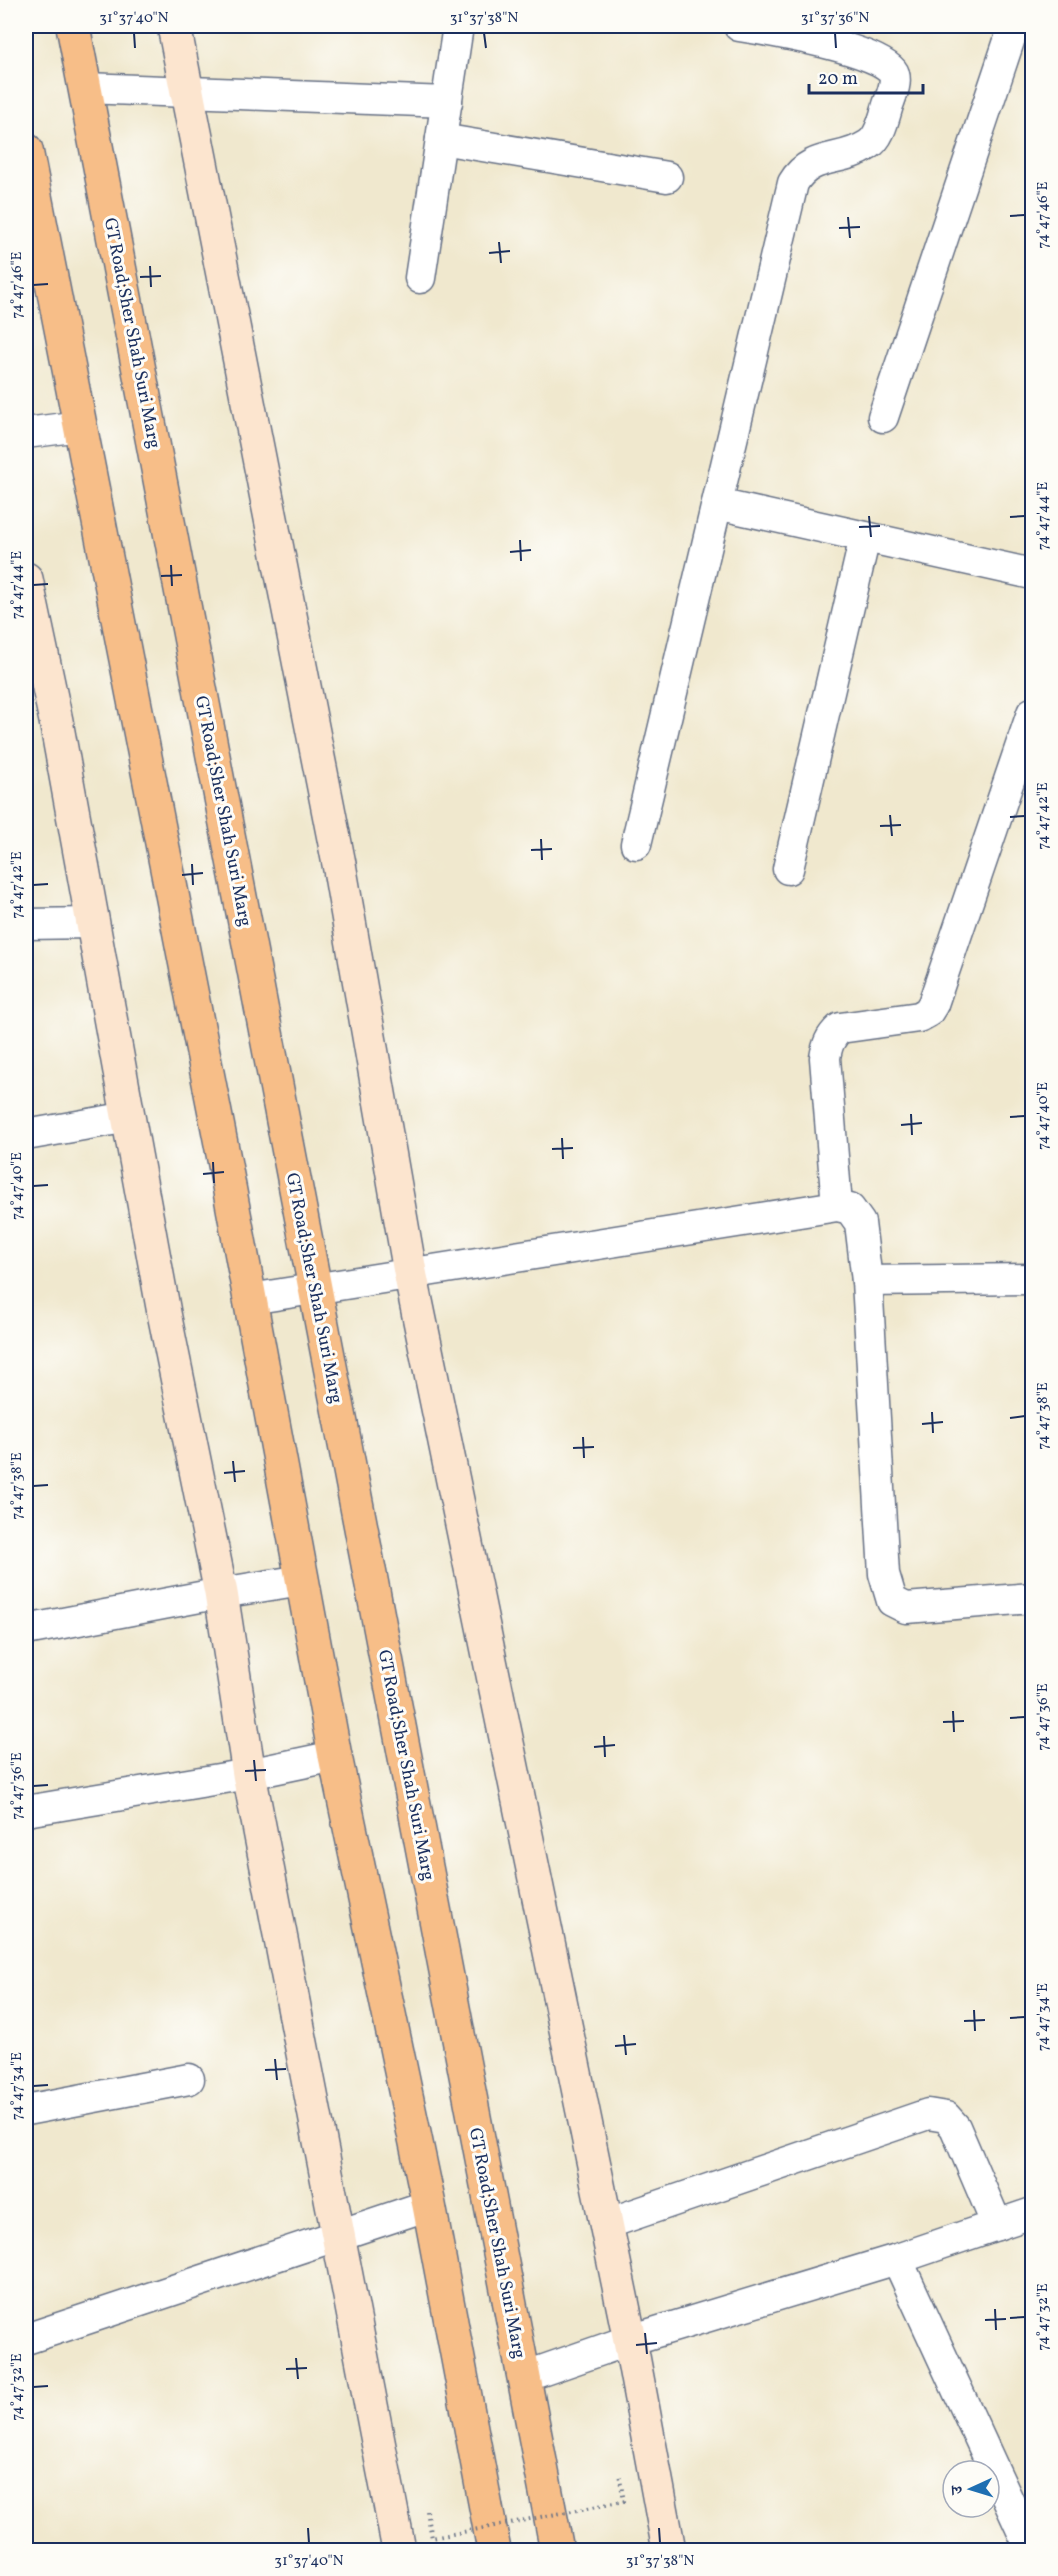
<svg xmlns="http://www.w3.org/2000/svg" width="1058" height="2576" font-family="Vollkorn,'Noto Serif Devanagari',serif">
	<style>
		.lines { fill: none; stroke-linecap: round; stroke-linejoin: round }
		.minor-casing { stroke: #667085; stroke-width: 33 }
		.secondary-casing { stroke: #667085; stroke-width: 36 }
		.primary-casing { stroke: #667085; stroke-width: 36 }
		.minor { stroke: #fff; stroke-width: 30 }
		.secondary { stroke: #fce5cf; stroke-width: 33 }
		.primary { stroke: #f7be88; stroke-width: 33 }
		.path-bridge { stroke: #667085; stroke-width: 4; stroke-dasharray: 1.5 4.5; stroke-linecap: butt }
		.ticks { fill: none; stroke: #1b2f5e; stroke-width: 2 }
		.labels { text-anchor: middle; stroke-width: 6; stroke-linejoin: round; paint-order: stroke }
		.street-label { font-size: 18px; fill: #1b2f5e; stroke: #fdfcf7 }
		.neatline { fill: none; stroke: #1b2f5e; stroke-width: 2 }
		.ticks-label { font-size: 15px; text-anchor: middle; fill: #1b2f5e }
	</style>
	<rect width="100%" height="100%" fill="#fdfcf7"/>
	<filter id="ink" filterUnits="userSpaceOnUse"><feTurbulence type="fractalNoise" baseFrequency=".0167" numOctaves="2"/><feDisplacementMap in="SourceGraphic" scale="12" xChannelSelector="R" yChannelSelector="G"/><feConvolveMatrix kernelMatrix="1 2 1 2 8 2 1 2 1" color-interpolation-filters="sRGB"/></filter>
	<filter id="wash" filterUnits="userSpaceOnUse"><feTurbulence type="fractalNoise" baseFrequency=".008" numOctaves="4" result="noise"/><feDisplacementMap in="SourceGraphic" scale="24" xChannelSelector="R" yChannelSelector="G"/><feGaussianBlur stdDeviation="1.35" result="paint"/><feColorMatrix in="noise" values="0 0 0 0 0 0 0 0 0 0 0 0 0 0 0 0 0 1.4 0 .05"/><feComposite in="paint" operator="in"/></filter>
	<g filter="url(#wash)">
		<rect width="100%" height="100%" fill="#f0e8ce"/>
	</g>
	<g filter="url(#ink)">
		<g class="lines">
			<g class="minor-casing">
				<g id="minor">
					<path d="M85 88 447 102"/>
					<path d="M441 139 667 177"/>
					<path d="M420 278 458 26"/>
					<path d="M883 417 1014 26"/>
					<path d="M26 433 80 426"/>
					<path d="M717 504 1032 574"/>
					<path d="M636 844 793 183C811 152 841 163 868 145 880 138 884 118 888 105 891 96 897 84 894 74 887 50 765 30 739 26"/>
					<path d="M788 869 865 537"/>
					<path d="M26 924 93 923"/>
					<path d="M26 1135 129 1117"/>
					<path d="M837 1206 825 1058C827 1045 830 1037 840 1028L919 1017 928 1012 933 1004 1032 713"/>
					<path d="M867 1281 1032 1279"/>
					<path d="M250 1299 837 1206 850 1209 860 1223 867 1281 884 1574 892 1601 906 1608 1032 1598"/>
					<path d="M26 1630 221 1593 302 1580"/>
					<path d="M26 1811 249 1774 335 1756"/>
					<path d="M26 2110 189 2079"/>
					<path d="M606 2224 928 2114 946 2117 955 2127 997 2225"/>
					<path d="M897 2259 1031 2550"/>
					<path d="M26 2339 429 2205"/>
					<path d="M524 2377 630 2340 897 2259 1032 2213"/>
				</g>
			</g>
			<g class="secondary-casing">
				<g id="secondary">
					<path d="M174 26 339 864 410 1272 630 2340 669 2550"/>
					<path d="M26 579 56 721 164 1313 221 1593 249 1774 399 2550"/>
				</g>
			</g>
			<g class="primary-casing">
				<g id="primary">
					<path d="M73 26 557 2550"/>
					<path d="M26 150 223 1154 335 1756 429 2205 494 2550"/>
				</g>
			</g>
			<use href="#minor" class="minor"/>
			<use href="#secondary" class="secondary"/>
			<use href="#primary" class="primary"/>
			<path class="path-bridge" d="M427 2511 432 2538 624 2501 619 2474"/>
		</g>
	</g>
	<path class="ticks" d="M134 33 135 48M484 33 486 48M835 33 836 48M1010 216 1025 215M848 217 850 238M839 228 860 227M499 242 501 263M489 253 510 251M150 266 151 287M140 277 161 276M33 285 48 284M869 516 871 537M1010 517 1025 516M859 527 880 526M520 540 521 561M510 552 531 550M171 565 172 586M161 576 182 575M33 585 48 584M890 815 892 836M1010 817 1025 816M880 826 901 825M541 839 542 860M531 850 552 849M192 864 193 885M182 875 203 873M33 885 48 884M911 1114 912 1135M1010 1117 1025 1116M901 1125 922 1123M562 1138 563 1159M552 1149 573 1148M213 1162 214 1183M203 1174 224 1172M33 1186 48 1185M932 1412 933 1433M1010 1418 1025 1416M922 1424 943 1422M583 1437 584 1458M573 1448 594 1447M233 1461 235 1482M224 1473 245 1471M33 1486 48 1485M953 1711 954 1732M1010 1718 1025 1717M943 1722 964 1721M604 1736 605 1757M594 1747 615 1745M254 1760 256 1781M245 1771 266 1770M33 1786 48 1785M974 2010 975 2031M1010 2018 1025 2017M964 2021 985 2020M624 2035 626 2055M615 2046 636 2044M275 2059 277 2080M265 2070 286 2069M33 2086 48 2085M995 2309 996 2330M1010 2318 1025 2317M985 2320 1006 2319M645 2333 647 2354M636 2345 657 2343M296 2358 298 2379M286 2369 307 2368M33 2387 48 2386M308 2528 309 2543M659 2528 660 2543"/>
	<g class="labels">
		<g class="street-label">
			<text transform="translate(133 333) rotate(79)" y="6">GT Road;Sher Shah Suri Marg</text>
			<text transform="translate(224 811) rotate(79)" y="6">GT Road;Sher Shah Suri Marg</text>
			<text transform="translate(315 1288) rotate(79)" y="6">GT Road;Sher Shah Suri Marg</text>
			<text transform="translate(407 1765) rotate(79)" y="6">GT Road;Sher Shah Suri Marg</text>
			<text transform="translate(498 2243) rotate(79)" y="6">GT Road;Sher Shah Suri Marg</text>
		</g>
	</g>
	<rect width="1058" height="2576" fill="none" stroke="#fdfcf7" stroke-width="66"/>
	<g transform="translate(971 2489) rotate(266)"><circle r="28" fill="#fdfcf7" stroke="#a3aaba" stroke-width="1.5"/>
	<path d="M0-4.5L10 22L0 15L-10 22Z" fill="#1f6fb2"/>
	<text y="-9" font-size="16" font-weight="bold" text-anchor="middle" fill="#1b2f5e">उ</text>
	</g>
	<path d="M809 84v9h114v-9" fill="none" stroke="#1b2f5e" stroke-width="3"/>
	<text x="818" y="84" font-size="18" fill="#1b2f5e" stroke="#fdfcf7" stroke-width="4.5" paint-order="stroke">20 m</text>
	<rect x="33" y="33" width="992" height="2510" class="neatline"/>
	<g class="ticks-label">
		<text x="134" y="22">31°37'40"N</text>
		<text x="484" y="22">31°37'38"N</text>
		<text x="835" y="22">31°37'36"N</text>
		<text transform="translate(1042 215) rotate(-90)" y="5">74°47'46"E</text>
		<text transform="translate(16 285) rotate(-90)" y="5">74°47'46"E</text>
		<text transform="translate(1042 516) rotate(-90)" y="5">74°47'44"E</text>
		<text transform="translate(16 585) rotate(-90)" y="5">74°47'44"E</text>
		<text transform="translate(1042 816) rotate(-90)" y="5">74°47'42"E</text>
		<text transform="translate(16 885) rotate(-90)" y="5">74°47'42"E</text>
		<text transform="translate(1042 1116) rotate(-90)" y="5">74°47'40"E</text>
		<text transform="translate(16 1186) rotate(-90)" y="5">74°47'40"E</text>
		<text transform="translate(1042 1416) rotate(-90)" y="5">74°47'38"E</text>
		<text transform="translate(16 1486) rotate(-90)" y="5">74°47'38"E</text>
		<text transform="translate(1042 1717) rotate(-90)" y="5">74°47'36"E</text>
		<text transform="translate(16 1786) rotate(-90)" y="5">74°47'36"E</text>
		<text transform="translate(1042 2017) rotate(-90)" y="5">74°47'34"E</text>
		<text transform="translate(16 2086) rotate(-90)" y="5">74°47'34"E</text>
		<text transform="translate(1042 2317) rotate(-90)" y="5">74°47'32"E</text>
		<text transform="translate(16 2387) rotate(-90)" y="5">74°47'32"E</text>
		<text x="309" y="2565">31°37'40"N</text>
		<text x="660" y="2565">31°37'38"N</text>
	</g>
</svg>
